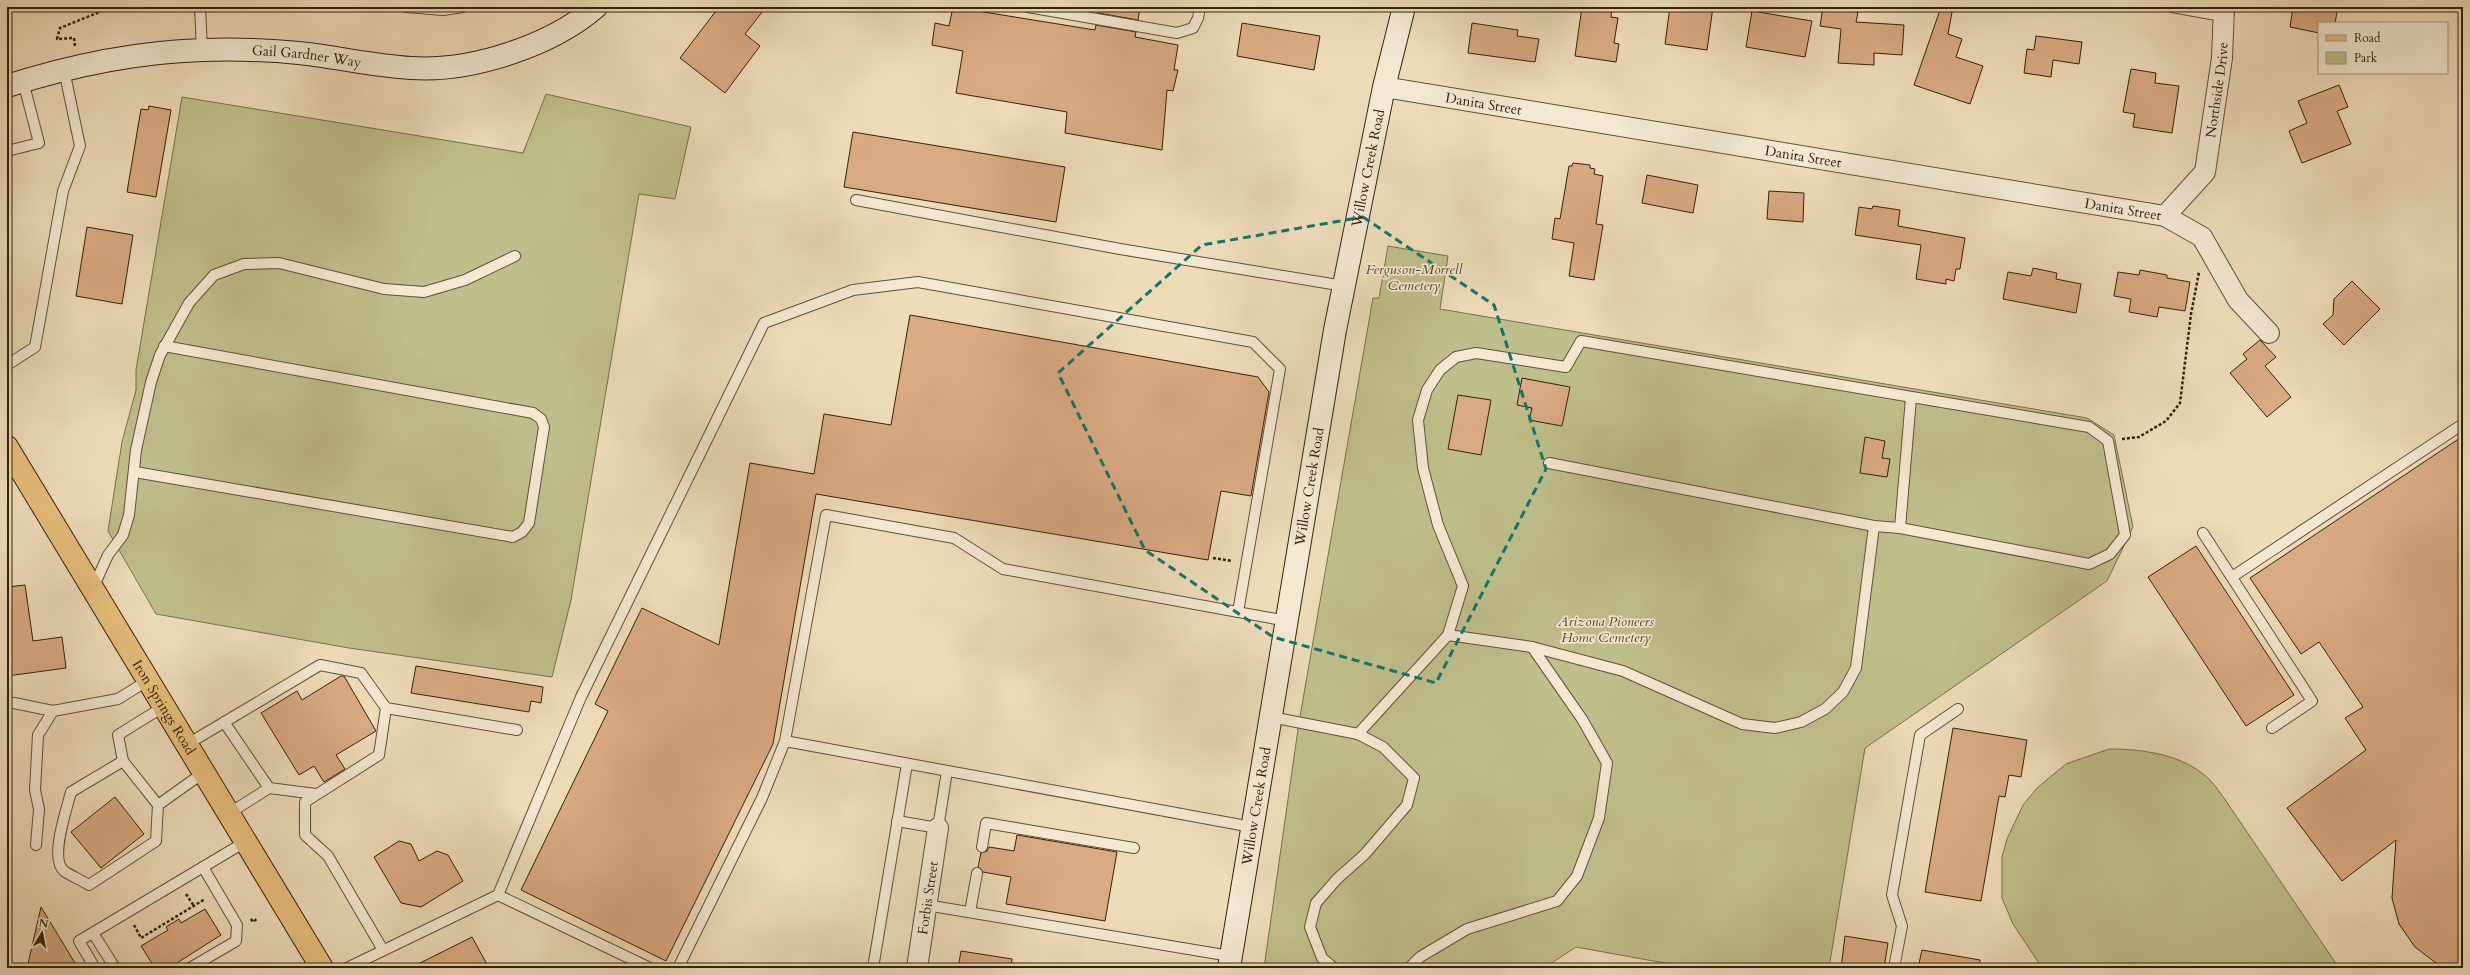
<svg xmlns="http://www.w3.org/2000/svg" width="2470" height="975" font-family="Cardo,serif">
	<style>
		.green { fill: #bfbf8b; stroke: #78704b }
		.building { fill: #daaa82; stroke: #32220b }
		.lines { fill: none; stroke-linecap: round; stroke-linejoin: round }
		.lane-casing { stroke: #615036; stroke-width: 12 }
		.street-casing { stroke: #615036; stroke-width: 22 }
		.secondary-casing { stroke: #32220b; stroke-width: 24 }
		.primary-casing { stroke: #32220b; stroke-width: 24 }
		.path { stroke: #32220b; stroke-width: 2.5; stroke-dasharray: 3 2; stroke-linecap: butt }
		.lane { stroke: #f4e8d2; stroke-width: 10 }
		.street { stroke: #f4e8d2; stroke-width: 20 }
		.secondary { stroke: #f4e8d2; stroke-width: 22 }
		.primary { stroke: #e7be7c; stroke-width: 22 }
		.marked { fill: none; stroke: #0f766e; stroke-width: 3; stroke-dasharray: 8 5; stroke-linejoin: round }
		.labels { text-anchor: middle; stroke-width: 3.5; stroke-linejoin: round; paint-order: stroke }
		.street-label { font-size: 14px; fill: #32220b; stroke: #f4e8d2 }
		.park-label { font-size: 14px; font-style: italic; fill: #55492b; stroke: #f4e8d2 }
	</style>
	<rect width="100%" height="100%" fill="#eedcb9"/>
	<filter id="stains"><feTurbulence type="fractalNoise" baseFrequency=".005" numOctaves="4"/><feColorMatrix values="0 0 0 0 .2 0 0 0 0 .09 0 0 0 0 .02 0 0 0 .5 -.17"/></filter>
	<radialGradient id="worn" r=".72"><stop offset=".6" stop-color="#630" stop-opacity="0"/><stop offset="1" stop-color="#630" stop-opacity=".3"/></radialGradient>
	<g class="green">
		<path d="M546 94 691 127 675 199 639 194 571 600 552 677 349 648 156 614 108 531 122 442 136 390V370L182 97 523 153Z"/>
		<path d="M1388 246 1448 256 1440 309 2087 418 2114 435 2133 527 2107 581 1865 748 1829 968H1692L1576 947 1544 968H1264L1299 722 1373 298H1379Z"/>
		<path d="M2109 749C2143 749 2182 754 2209 779 2215 785 2221 794 2226 801L2339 968H2042L2013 924 2002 898V857L2007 839 2023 805 2037 788 2066 764Z"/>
	</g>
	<g class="building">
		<path d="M719 7H766L745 34 760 46 725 93 680 58Z"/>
		<path d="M953 7 1095 30 1096 25 1136 32 1135 37 1178 45 1174 70H1178L1173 91 1167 90 1162 150 1065 133 1067 112 956 93 963 51 932 45 935 23 949 26Z"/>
		<path d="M1099 7H1140L1138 20 1098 13Z"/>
		<path d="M1582 7H1612L1611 17 1618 18 1614 43 1619 44 1616 62 1575 56Z"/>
		<path d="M1670 7H1713L1707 50 1665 44Z"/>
		<path d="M1823 7H1841L1840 10 1858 12 1856 22 1904 25 1902 55 1874 53V65L1838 63 1841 29 1820 26Z"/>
		<path d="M1941 7H1953L1948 34 1962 39 1956 57 1983 66 1970 104 1914 85Z"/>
		<path d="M2293 7H2338L2335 23H2319V33L2290 27Z"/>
		<path d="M1752 11 1812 21 1805 57 1746 47Z"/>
		<path d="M1242 23 1320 36 1314 70 1237 56Z"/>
		<path d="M1472 23 1518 30 1517 36 1539 39 1535 62 1468 53Z"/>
		<path d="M2036 36 2082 42 2079 64 2053 60 2051 77 2024 73 2027 49 2034 50Z"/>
		<path d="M2131 69 2156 73 2155 83 2179 86 2172 133 2133 127 2135 114 2123 112Z"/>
		<path d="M2339 85 2348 107 2337 111 2351 144 2302 163 2289 131 2307 123 2298 101Z"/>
		<path d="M149 106 171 110 156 197 127 192 141 109 148 110Z"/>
		<path d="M853 132 1065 167 1056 222 844 187Z"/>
		<path d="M1573 163 1590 165V168L1595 169 1594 174 1603 176 1596 224 1603 225 1594 280 1569 276 1574 243 1552 239 1555 218 1560 219 1569 166H1572Z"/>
		<path d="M1647 175 1698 185 1693 213 1642 203Z"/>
		<path d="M1769 191 1804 193 1803 222 1767 219Z"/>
		<path d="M1873 206 1900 210 1898 226 1965 238 1960 269H1956L1954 281 1946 279V284L1916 279 1921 245 1855 235 1859 207 1872 209Z"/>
		<path d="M87 227 133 235 122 304 76 296Z"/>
		<path d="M2033 268 2057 273 2056 279 2081 284 2076 313 2003 299 2008 272 2031 276Z"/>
		<path d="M2140 270 2167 275V278L2190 282 2185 311 2159 307 2157 317 2129 312 2131 299 2114 296 2118 272 2139 275Z"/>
		<path d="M2352 281 2380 309 2344 345 2323 324 2333 315 2334 299Z"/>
		<path d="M910 315 1258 377 1269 392 1251 496 1221 491 1208 560 816 494 773 744 666 961 521 890 608 711 595 704 642 608 719 645 750 463 814 474 824 414 891 425Z"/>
		<path d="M2260 340 2276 357 2265 366 2291 397 2267 417 2230 373 2247 359 2243 354Z"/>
		<path d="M1522 378 1570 387 1562 426 1529 420 1532 408 1517 405Z"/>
		<path d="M1458 395 1491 400 1481 455 1448 449Z"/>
		<path d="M2463 436V968H2451L2436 963 2415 947 2399 924 2392 898 2396 840 2342 881 2287 808 2366 750 2345 718 2363 707 2319 642 2301 654 2250 578Z"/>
		<path d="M1865 437 1885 441 1882 458 1890 459 1887 477 1860 473Z"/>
		<path d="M2196 546 2294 695 2246 726 2148 577Z"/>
		<path d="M25 585 33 641 62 637 66 668 7 676V587Z"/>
		<path d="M416 666 543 687 541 703 531 701 529 712 411 693Z"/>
		<path d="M341 676H344L376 731 336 755 345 769 324 782 314 766 299 775 261 713 297 691 302 700Z"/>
		<path d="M1953 728 2027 740 2021 777 2009 775 2005 797 1999 796 1981 901 1925 892Z"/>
		<path d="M115 797 144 834 101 868 71 832Z"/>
		<path d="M1017 835 1117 852 1105 921 1006 904 1011 877 983 872 978 867 981 853 987 851 989 847 1014 851Z"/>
		<path d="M399 841 411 844 419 861 437 851 448 855 463 881 421 907 401 903 374 857Z"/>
		<path d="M41 907 78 968H27Z"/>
		<path d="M205 909 221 935 169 968H155L141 946 168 930 166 927 179 919 181 923Z"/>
		<path d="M1845 936 1888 943 1884 968H1841Z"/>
		<path d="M472 937 489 968H410Z"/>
		<path d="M1922 950 1980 960 1979 968H1918Z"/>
		<path d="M961 951 1012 959 1011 968H958Z"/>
	</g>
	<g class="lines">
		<g class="lane-casing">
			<g id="lane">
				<path d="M200 7 202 50"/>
				<path d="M406 7 443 10 463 7"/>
				<path d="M1028 7 1177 33 1193 28 1198 18 1200 7"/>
				<path d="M2172 7 2222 16"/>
				<path d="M7 151 39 143 23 81"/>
				<path d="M856 200 1120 249 1344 286"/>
				<path d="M7 365 35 347 63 191 80 146 64 70"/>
				<path d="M135 472 513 537 522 532 529 523 544 427 541 419 533 413 164 346"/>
				<path d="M1900 528 1911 398"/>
				<path d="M2203 533 2312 701 2272 728"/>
				<path d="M2232 577 2463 424"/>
				<path d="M93 588 108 555 123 535 129 515 136 450 151 382 160 355 189 303 214 275 244 264 279 263 384 289 424 292 465 280 515 256"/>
				<path d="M1448 635 1532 647 1623 671 1742 724 1775 728 1801 722 1825 709 1843 692 1856 668 1874 526"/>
				<path d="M7 704 14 703 53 711"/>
				<path d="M1271 717 1358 734 1448 635 1463 586 1438 525 1423 468 1418 420 1427 390 1440 370 1456 357 1476 353 1566 367 1581 341 2089 427 2108 441 2125 535 2110 554 2089 564 1900 528 1874 526 1549 463"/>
				<path d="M224 722 269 788"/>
				<path d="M785 741 1252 827"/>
				<path d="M186 745 320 665 361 673 386 708 517 730"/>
				<path d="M123 761 118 735 163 707"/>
				<path d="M158 805 156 841 89 885C81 880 71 876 64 871 49 859 67 808 71 792L123 761 158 805 203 773"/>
				<path d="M228 814 269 788 316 794"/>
				<path d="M897 821 938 828 947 771"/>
				<path d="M36 845 39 809 35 790 38 735 53 711 118 699 147 681"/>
				<path d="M982 847 986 823 1134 848"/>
				<path d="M926 905 1230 956"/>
				<path d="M970 912 977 873"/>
				<path d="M93 933 115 968"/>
				<path d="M383 950 328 856 305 835V802L379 755 386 708"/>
				<path d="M95 968 79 941 245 842"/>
				<path d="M190 968 236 941 237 925 203 867"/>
				<path d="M347 968 498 895"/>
				<path d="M650 968 498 895 581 697 764 323 853 290 918 282 1253 342 1280 369 1238 612"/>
				<path d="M678 968 762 798 785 741 826 515 954 538 1003 569 1287 621"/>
				<path d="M873 968 907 764"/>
				<path d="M1334 968 1322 958 1310 927 1316 903 1337 879 1365 854 1407 805 1414 778 1383 747 1358 734"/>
				<path d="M1409 968 1420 957 1467 929 1557 901 1577 876 1599 818 1607 763 1582 719 1532 647"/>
				<path d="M1894 968 1902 926 1892 895 1920 735 1958 709"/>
			</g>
		</g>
		<g class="street-casing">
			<g id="street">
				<path id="s1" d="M1384 87 2165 216 2205 172 2222 58 2224 7"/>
				<path d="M2165 216 2202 237 2238 300 2269 333"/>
				<path id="s2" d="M917 968 938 828"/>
			</g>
		</g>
		<g class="secondary-casing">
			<g id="secondary">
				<path id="s3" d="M7 86C70 66 136 52 202 50 233 49 268 50 299 53 337 57 374 66 411 68 471 72 551 46 596 7"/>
				<path id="s4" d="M1229 968 1335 330 1384 87 1404 7"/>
			</g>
		</g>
		<g class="primary-casing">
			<g id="primary">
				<path id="s5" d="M7 447 322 968"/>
			</g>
		</g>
		<g class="path">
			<path d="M75 46 74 38 57 39 60 28 112 7"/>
			<path d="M2122 439 2139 437 2166 421 2180 403 2191 314 2199 272"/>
			<path d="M1213 558 1232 561"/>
			<path d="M186 894 194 906"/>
			<path d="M251 919 253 922 258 918"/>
			<path d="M134 925 141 938 205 899"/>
		</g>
		<use href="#lane" class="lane"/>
		<use href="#street" class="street"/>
		<use href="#secondary" class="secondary"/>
		<use href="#primary" class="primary"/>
	</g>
	<path class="marked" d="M1363 217 1494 305 1546 469 1436 683 1273 637 1145 550 1058 373 1202 245Z"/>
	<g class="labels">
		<g class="street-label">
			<text dy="5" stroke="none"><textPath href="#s3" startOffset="304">Gail Gardner Way</textPath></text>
			<text dy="5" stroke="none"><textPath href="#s1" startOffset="934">Northside Drive</textPath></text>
			<text dy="5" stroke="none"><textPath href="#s1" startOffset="101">Danita Street</textPath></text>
			<text dy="5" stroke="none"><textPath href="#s1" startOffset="425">Danita Street</textPath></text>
			<text dy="5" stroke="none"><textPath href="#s4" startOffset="812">Willow Creek Road</textPath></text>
			<text dy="5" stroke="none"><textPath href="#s1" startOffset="749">Danita Street</textPath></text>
			<text dy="5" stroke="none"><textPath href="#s4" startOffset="488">Willow Creek Road</textPath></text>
			<text dy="5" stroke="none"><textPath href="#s5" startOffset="304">Iron Springs Road</textPath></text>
			<text dy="5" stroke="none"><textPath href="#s4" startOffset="164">Willow Creek Road</textPath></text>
			<text dy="5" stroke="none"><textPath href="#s2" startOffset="71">Forbis Street</textPath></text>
		</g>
		<g class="park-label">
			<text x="1414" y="274">Ferguson-Morrell<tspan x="1414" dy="16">Cemetery</tspan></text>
			<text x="1606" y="626">Arizona Pioneers<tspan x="1606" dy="16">Home Cemetery</tspan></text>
		</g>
	</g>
	<rect width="2470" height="975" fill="none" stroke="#eedcb9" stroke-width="24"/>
	<rect x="8" y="8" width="2454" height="959" fill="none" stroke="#32220b" stroke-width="2"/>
	<rect x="12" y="12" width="2446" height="951" fill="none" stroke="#32220b"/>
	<rect x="2318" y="22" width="130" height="52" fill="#f4e8d2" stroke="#a69982"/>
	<rect x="2326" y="35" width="20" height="6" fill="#e7be7c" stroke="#a69982"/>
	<text x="2354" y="42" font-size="12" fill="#32220b">Road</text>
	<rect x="2326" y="52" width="20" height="12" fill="#bfbf8b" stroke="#a69982"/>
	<text x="2354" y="62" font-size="12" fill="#32220b">Park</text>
	<g transform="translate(42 933) rotate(10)" stroke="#f4e8d2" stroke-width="3" paint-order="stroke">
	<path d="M0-3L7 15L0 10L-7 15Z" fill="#32220b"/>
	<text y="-6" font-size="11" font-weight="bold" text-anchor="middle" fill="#32220b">N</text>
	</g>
	<rect width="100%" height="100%" filter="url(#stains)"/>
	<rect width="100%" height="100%" fill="url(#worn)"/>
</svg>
